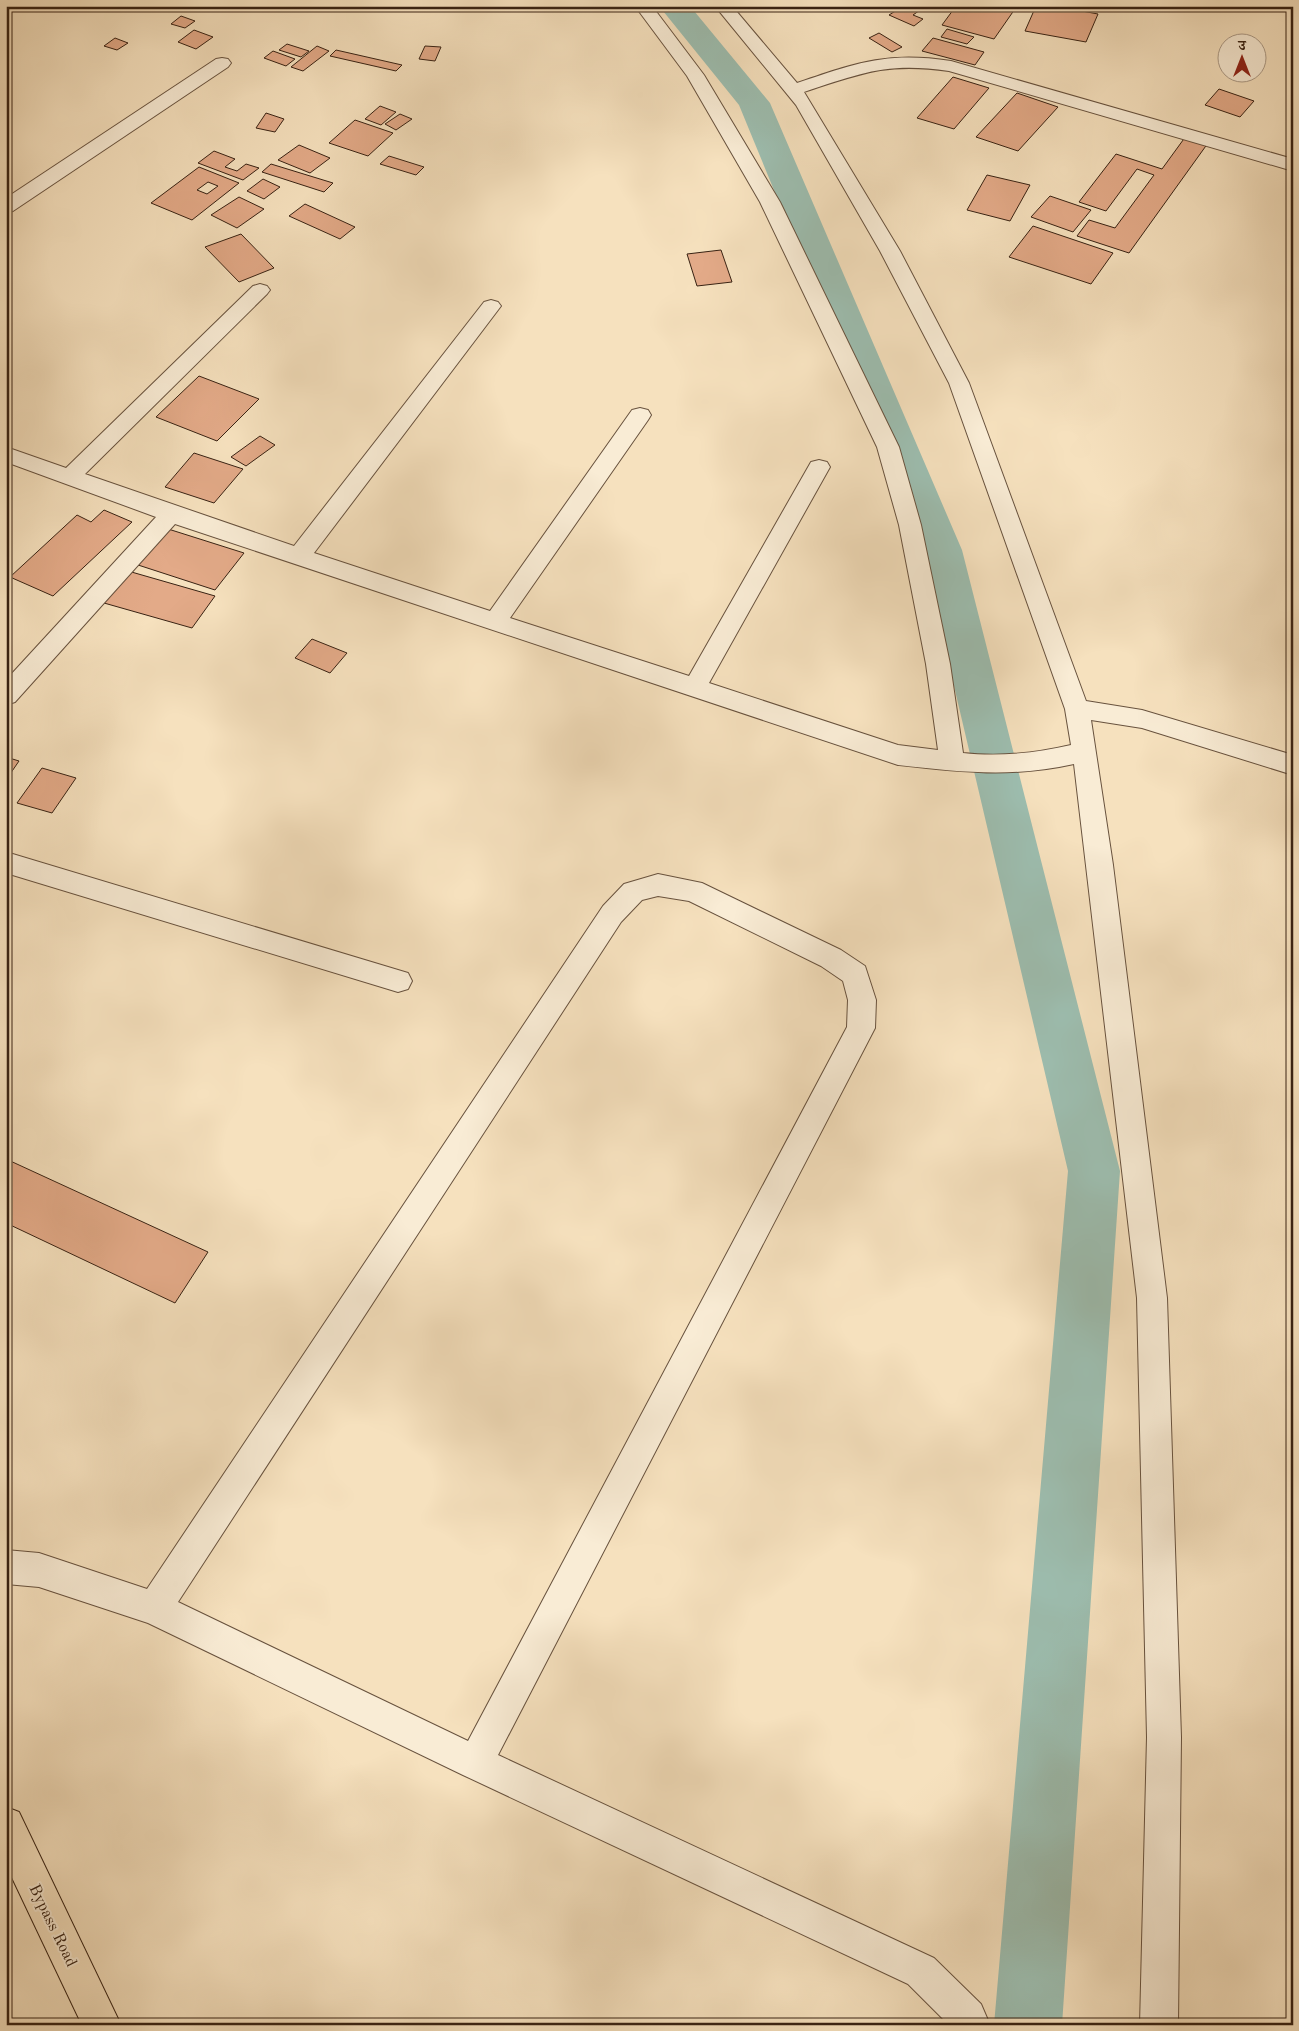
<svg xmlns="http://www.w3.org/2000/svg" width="1299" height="2031" font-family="'Old Standard TT','Noto Serif Devanagari',serif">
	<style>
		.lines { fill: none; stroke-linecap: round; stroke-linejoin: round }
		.canal { fill: #9dbeb0; fill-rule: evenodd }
		.building { fill: #e3aa88; stroke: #382213; fill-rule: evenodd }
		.minor-casing { stroke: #68523e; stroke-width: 2 }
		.primary-casing { stroke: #382213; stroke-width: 2 }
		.minor { fill: #f9ecd5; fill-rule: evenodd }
		.primary { fill: #f6e1be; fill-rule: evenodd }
		.labels { text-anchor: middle; stroke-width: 4; stroke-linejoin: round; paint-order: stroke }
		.near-street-label { font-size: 16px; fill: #382213; stroke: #f9ecd5 }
	</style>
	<rect width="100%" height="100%" fill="#f6e1be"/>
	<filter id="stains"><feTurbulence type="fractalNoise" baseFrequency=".004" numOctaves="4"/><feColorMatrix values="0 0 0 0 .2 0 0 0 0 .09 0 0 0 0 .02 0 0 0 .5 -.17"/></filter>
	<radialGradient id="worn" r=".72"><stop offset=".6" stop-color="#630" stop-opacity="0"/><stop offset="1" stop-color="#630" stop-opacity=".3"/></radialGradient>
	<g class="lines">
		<path class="canal" d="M659 6H690L770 103 962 550 1120 1171 1062 2025H994L1068 1171 922 550 739 105Z"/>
	</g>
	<g class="building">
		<path d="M889 6H919L923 8 913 15 923 19 914 26 889 15 897 10Z"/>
		<path d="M956 6H1017L994 39 942 25Z"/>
		<path d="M1036 6H1055L1098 14 1086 42 1025 31Z"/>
		<path d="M181 16 195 21 185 28 171 24Z"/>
		<path d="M947 29 974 37 967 44 941 37Z"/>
		<path d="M194 30 213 37 196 49 178 42Z"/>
		<path d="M879 33 902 47 892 52 869 38Z"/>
		<path d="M115 38 128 43 117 50 104 46Z"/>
		<path d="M933 38 984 52 975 65 922 51Z"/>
		<path d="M287 44 309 51 301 57 279 50Z"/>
		<path d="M317 46 329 51 303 71 291 67Z"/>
		<path d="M425 46 441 47 435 61 419 59Z"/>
		<path d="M336 50 402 65 396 71 330 56Z"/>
		<path d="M273 51 295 59 286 66 264 58Z"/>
		<path d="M953 77 989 88 954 129 917 118Z"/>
		<path d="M1219 89 1254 101 1240 117 1205 105Z"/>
		<path d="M1017 93 1058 107 1018 151 976 137Z"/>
		<path d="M380 106 396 112 381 125 365 119Z"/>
		<path d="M266 113 284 119 275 132 256 128Z"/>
		<path d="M400 114 412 119 396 130 385 124Z"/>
		<path d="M355 120 393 133 368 156 329 143Z"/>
		<path d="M1186 136 1208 143 1129 253 1077 236 1089 220 1115 228 1154 175 1137 169 1106 211 1079 202 1116 154 1162 169Z"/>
		<path d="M299 145 330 158 310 173 278 160Z"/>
		<path d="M214 151 235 159 225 167 237 171 246 164 259 168 243 180 198 163Z"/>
		<path d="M389 156 424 167 416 175 380 164Z"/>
		<path d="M271 164 333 183 324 192 262 172Z"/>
		<path d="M199 167 239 183 192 220 151 203ZM208 182 218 186 207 194 197 190Z"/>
		<path d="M987 175 1030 185 1010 221 967 210Z"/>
		<path d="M263 179 280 187 264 199 247 191Z"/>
		<path d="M1050 196 1091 210 1073 232 1031 217Z"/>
		<path d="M239 197 264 209 237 228 211 215Z"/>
		<path d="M305 204 355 227 340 239 289 216Z"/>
		<path d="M1033 226 1113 253 1091 284 1009 257Z"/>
		<path d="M241 234 274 268 239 282 205 247Z"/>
		<path d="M721 250 732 282 697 286 687 254Z"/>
		<path d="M199 376 259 399 217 441 156 417Z"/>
		<path d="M260 436 275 445 246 466 231 457Z"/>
		<path d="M194 453 243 469 214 503 165 487Z"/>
		<path d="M104 510 132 522 53 596 10 577 77 515 91 522Z"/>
		<path d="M165 528 244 553 215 590 135 564Z"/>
		<path d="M128 571 215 596 192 628 104 603Z"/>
		<path d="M312 639 347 653 330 673 295 658Z"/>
		<path d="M6 757 19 761 6 780Z"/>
		<path d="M42 768 76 778 52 813 17 803Z"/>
		<path d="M6 1159 208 1252 175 1303 6 1223Z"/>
	</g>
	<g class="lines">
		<g class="minor-casing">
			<g id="minor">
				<path d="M635 6H652L704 75 780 202 899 447 921 525 950 664 963 753C998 757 1037 753 1071 745L1065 709 949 383 880 251 796 105 715 6H732L797 83C856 63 887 51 951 61L1293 159V171L949 71C887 62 862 73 804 92L900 251 969 383 1086 701 1142 710 1293 755V775L1142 728 1091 720 1113 865 1167 1298 1181 1737 1178 2025H1140L1147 1737 1137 1298 1074 764C1012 778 960 772 898 765L175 524 15 702 6 705V680L156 517 6 462V447L66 468 253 286 260 284 267 286 270 290 267 294 85 474 294 546 484 302 491 300 498 302 501 306 498 310 314 553 490 611 632 410 640 408 648 410 651 415 648 420 510 618 689 676 811 462 819 460 827 462 830 467 709 683 898 745 938 750 926 664 899 525 877 447 760 202 687 76Z"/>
				<path d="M222 58 228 59 231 63 228 67 13 211 6 213V198L216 59Z"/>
				<path d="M6 852 398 970 408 973 412 981 408 989 398 992 6 873Z"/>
				<path d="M658 874 702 883 841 950 865 966 876 1000 875 1028 498 1755 934 1958 981 2004 990 2025H949L908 1984 463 1775 148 1623 39 1587 6 1584V1550L39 1553 147 1589 603 906 624 884ZM658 896 689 901 821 966 843 981 848 1000 847 1027 468 1741 178 1602 621 922 642 900Z"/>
			</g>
		</g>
		<g class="primary-casing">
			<path id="primary" d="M6 1807 19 1812 121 2025H82L6 1865Z"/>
		</g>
		<use href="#minor" class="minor"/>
		<use href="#primary" class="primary"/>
	</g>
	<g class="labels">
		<g class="near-street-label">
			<text transform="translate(54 1925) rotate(64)" y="6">Bypass Road</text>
		</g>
	</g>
	<rect width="1299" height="2031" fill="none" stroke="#f6e1be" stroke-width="25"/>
	<rect x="8" y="8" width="1284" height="2016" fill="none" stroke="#382213" stroke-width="2.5"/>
	<rect x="12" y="12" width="1274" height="2006" fill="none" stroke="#382213"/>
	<g transform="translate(1242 58)"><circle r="24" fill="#f9ecd5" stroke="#ac9b87"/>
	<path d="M0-4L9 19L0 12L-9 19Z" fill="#8f2418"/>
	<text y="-8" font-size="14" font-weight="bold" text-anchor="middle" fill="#382213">उ</text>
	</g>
	<rect width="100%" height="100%" filter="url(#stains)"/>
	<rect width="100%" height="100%" fill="url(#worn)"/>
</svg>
